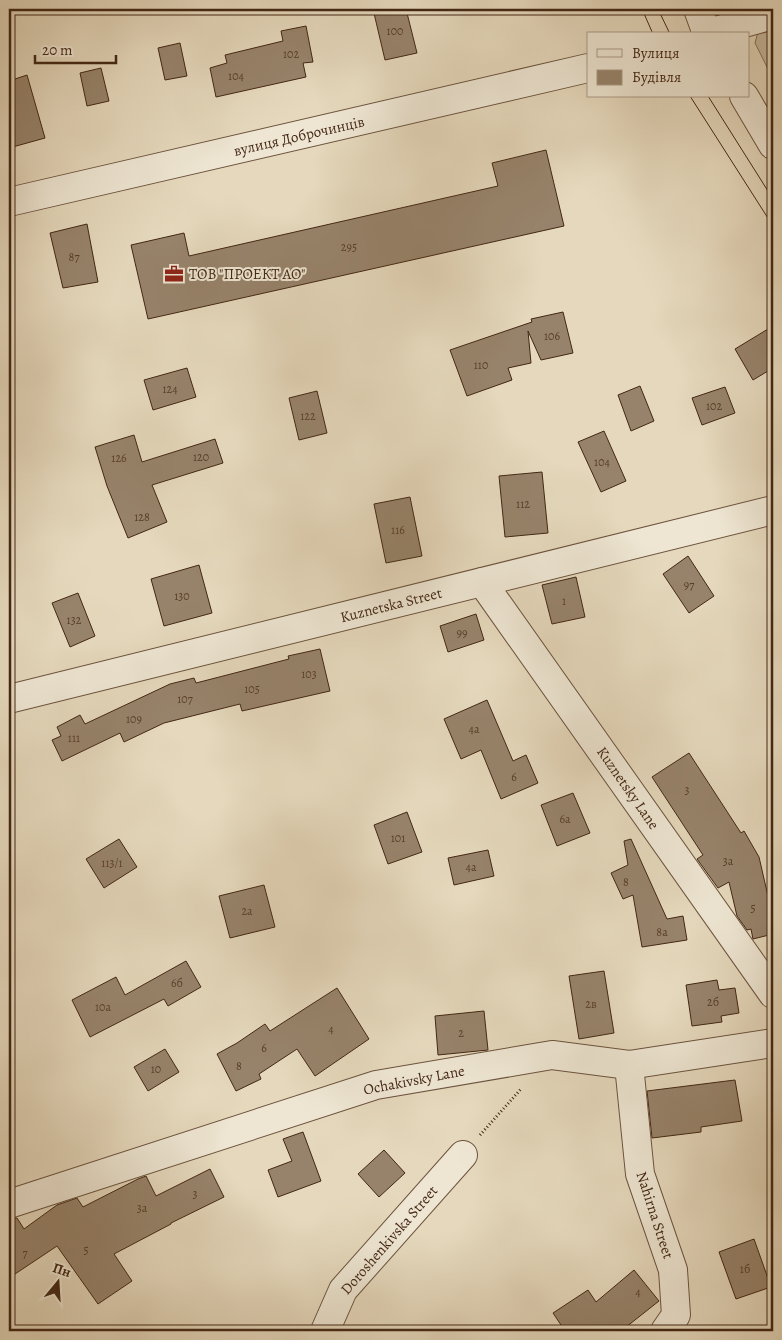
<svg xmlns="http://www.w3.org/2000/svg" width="782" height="1340" font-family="Alegreya,serif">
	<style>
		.green { fill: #c9ba9f; stroke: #86705a }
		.building { fill: #97836b; stroke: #432714 }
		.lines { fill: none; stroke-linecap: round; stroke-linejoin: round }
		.street-casing { stroke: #6c533e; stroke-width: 30 }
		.path { stroke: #432714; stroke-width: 3; stroke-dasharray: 1 2.5; stroke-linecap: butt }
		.street { stroke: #eee6d3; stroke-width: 28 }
		.tram { stroke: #432714; stroke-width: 1 }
		.labels { text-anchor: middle; stroke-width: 4; stroke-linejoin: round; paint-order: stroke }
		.number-label { font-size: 12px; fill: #583e2a }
		.street-label { font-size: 15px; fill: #432714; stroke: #eee6d3 }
		.poi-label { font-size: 15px; fill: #432714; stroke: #eee6d3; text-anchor: start }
	</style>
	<rect width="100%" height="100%" fill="#e5d8bc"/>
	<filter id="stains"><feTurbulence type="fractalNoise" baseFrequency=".004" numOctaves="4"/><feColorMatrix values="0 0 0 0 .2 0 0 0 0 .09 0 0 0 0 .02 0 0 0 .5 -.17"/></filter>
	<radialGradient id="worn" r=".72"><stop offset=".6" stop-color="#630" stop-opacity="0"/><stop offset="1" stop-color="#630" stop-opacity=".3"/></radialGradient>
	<path class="green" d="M773 28V79L755 43 758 32Z"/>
	<g class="building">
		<path d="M373 9H406L417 53 385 60Z"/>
		<path d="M306 26 313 62 303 63 306 77 216 97 210 68 227 63 225 55 283 41 281 31Z"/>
		<path d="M180 43 187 76 165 80 158 48Z"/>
		<path d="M101 68 109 101 87 106 80 73Z"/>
		<path d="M27 75 45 138 9 148V81Z"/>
		<path d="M546 150 564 226 148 319 131 245 184 233 189 256 498 186 492 163Z"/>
		<path d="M87 224 98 282 63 288 50 233Z"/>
		<path d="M563 312 573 353 541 360 528 331 531 363 508 368 512 380 467 396 450 350 532 322 531 319Z"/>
		<path d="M773 326V368L753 380 735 349Z"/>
		<path d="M187 368 196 397 153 410 144 380Z"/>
		<path d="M640 386 654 421 631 431 618 395Z"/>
		<path d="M725 387 735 413 702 425 692 398Z"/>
		<path d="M317 391 327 433 299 440 289 398Z"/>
		<path d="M604 431 626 481 601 492 578 442Z"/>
		<path d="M134 435 142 462 215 439 223 463 152 485 167 522 128 538 107 486 95 447Z"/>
		<path d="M542 472 548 533 505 537 499 476Z"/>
		<path d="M410 497 422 556 386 563 374 504Z"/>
		<path d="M688 556 714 596 689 613 663 574Z"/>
		<path d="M199 565 212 613 164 626 151 579Z"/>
		<path d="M576 577 585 617 552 624 542 585Z"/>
		<path d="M78 593 95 636 70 647 52 603Z"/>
		<path d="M476 614 484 640 448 652 440 626Z"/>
		<path d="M320 649 330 691 242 711 240 704 164 723 124 742 120 733 62 761 52 740 61 736 57 727 80 715 85 724 170 684 194 678 196 683 289 659 288 656Z"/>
		<path d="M487 700 513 761 526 755 538 783 501 799 481 750 461 759 444 719Z"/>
		<path d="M689 753 741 833 744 831 759 857 773 918V934L753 939 751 929 747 930 737 916 729 882 718 888 697 859 703 855 652 777Z"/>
		<path d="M573 793 590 833 557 846 541 805Z"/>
		<path d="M407 812 422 852 388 864 374 825Z"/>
		<path d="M119 839 137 867 104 888 86 859Z"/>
		<path d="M631 839 667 919 683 916 687 940 642 947 633 895 623 899 611 873 628 865 624 841Z"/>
		<path d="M488 850 494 876 454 885 448 858Z"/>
		<path d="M264 885 275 927 230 938 219 896Z"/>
		<path d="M186 961 201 987 168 1006 164 999 90 1037 72 1000 116 977 125 995Z"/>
		<path d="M604 971 614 1033 579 1039 569 976Z"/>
		<path d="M717 980 719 990 735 988 739 1013 721 1016 722 1022 692 1026 686 985Z"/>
		<path d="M337 988 369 1039 315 1076 297 1049 259 1074 261 1079 236 1091 217 1054 237 1043 265 1024 270 1031Z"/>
		<path d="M484 1011 488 1050 438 1055 435 1016Z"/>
		<path d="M165 1049 179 1072 148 1091 134 1067Z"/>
		<path d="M735 1080 742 1121 701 1127V1132L652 1138 647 1091Z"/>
		<path d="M303 1132 321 1181 278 1197 268 1170 292 1161 283 1139Z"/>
		<path d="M384 1150 405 1173 379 1197 358 1174Z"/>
		<path d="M210 1169 224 1197 171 1223V1224L114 1254 132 1281 98 1304 57 1246 9 1278V1219L17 1218 24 1229 57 1205 77 1198 83 1207 138 1179 146 1176 156 1196Z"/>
		<path d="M754 1239 771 1287 736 1299 719 1252Z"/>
		<path d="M634 1270 659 1301 621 1331H565L553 1313 588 1290 596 1302Z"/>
	</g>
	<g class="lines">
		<g class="street-casing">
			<g id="street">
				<path d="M698 9 707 34"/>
				<path d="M705 34 773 15"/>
				<path d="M744 96 773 145"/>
				<path d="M9 202 588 68"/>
				<path d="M482 582 773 994"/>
				<path d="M9 699 773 510"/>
				<path d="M629 1065 640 1174 673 1270 676 1315 665 1331"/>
				<path d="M9 1204 376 1085 552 1055 629 1065 773 1043"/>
				<path d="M325 1331 343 1290 463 1155"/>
			</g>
		</g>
		<path class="path" d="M480 1135 521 1089"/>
		<use href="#street" class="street"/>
		<g class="tram">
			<path d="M642 9 653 34"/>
			<path d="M658 9 670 34"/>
			<path d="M690 96 773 226"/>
			<path d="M708 96 773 199"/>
		</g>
	</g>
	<defs>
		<g id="office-bare" transform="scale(1.5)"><path d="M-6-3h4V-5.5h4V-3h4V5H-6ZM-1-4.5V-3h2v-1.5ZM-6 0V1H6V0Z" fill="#8f2418" stroke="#eee6d3" stroke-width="2.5" paint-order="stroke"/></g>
	</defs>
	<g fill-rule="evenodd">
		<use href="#office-bare" x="174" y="274"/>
	</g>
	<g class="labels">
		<g class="number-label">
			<text x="395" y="35">100</text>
			<text x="291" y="58">102</text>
			<text x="236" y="80">104</text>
			<text x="349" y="251">295</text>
			<text x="74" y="261">87</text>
			<text x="552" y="340">106</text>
			<text x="481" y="369">110</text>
			<text x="170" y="393">124</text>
			<text x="714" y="410">102</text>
			<text x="308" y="420">122</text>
			<text x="201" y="461">120</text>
			<text x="119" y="462">126</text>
			<text x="602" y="466">104</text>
			<text x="523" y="508">112</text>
			<text x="142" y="521">128</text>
			<text x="398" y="534">116</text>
			<text x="689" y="589">97</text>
			<text x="182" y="600">130</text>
			<text x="564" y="605">1</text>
			<text x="74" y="624">132</text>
			<text x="462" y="637">99</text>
			<text x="309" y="678">103</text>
			<text x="252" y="693">105</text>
			<text x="185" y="703">107</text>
			<text x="134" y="723">109</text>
			<text x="474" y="733">4а</text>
			<text x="74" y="742">111</text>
			<text x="514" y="781">6</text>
			<text x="687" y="794">3</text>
			<text x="565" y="823">6а</text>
			<text x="398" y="842">101</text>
			<text x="728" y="865">3а</text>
			<text x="112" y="867">113/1</text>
			<text x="471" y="871">4а</text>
			<text x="626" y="886">8</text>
			<text x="753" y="912">5</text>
			<text x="247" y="915">2а</text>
			<text x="662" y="936">8а</text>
			<text x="177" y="987">6б</text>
			<text x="713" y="1006">2б</text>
			<text x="591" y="1008">2в</text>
			<text x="103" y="1011">10а</text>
			<text x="331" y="1033">4</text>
			<text x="461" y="1037">2</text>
			<text x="264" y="1052">6</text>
			<text x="239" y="1070">8</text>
			<text x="156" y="1073">10</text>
			<text x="195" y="1198">3</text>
			<text x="142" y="1212">3а</text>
			<text x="86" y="1254">5</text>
			<text x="25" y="1257">7</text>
			<text x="745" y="1273">1б</text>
			<text x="638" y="1296">4</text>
		</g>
		<g class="street-label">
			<text transform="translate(299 136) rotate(-13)" y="5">вулиця Доброчинців</text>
			<text transform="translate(391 605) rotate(-14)" y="5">Kuznetska Street</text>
			<text transform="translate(628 788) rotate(55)" y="5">Kuznetsky Lane</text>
			<text transform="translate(414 1080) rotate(-11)" y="5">Ochakivsky Lane</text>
			<text transform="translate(655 1215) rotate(72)" y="5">Nahirna Street</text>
			<text transform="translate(389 1240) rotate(-49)" y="5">Doroshenkivska Street</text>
		</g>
		<g class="poi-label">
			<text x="189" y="279">ТОВ "ПРОЕКТ АО"</text>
		</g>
	</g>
	<rect width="782" height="1340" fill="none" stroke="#e5d8bc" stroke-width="30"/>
	<rect x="10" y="10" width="762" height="1320" fill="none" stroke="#432714" stroke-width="2.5"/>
	<rect x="15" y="15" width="752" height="1310" fill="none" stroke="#432714"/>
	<rect x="587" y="32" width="162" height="65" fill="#eee6d3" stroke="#aa9a87"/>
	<rect x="597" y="49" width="25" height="8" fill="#eee6d3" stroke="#aa9a87"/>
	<text x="632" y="58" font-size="15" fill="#432714">Вулиця</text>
	<rect x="597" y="70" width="25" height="15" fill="#97836b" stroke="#aa9a87"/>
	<text x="632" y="82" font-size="15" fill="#432714">Будівля</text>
	<g transform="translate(58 1282) rotate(18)" stroke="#eee6d3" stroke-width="4" paint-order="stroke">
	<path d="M0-4L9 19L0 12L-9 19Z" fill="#432714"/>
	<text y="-8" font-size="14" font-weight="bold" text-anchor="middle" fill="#432714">Пн</text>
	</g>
	<path d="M35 55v8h81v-8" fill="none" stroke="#432714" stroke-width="2.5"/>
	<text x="42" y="55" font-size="15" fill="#432714" stroke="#eee6d3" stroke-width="4" paint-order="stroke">20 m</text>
	<rect width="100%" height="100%" filter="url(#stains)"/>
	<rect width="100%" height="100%" fill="url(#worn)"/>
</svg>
